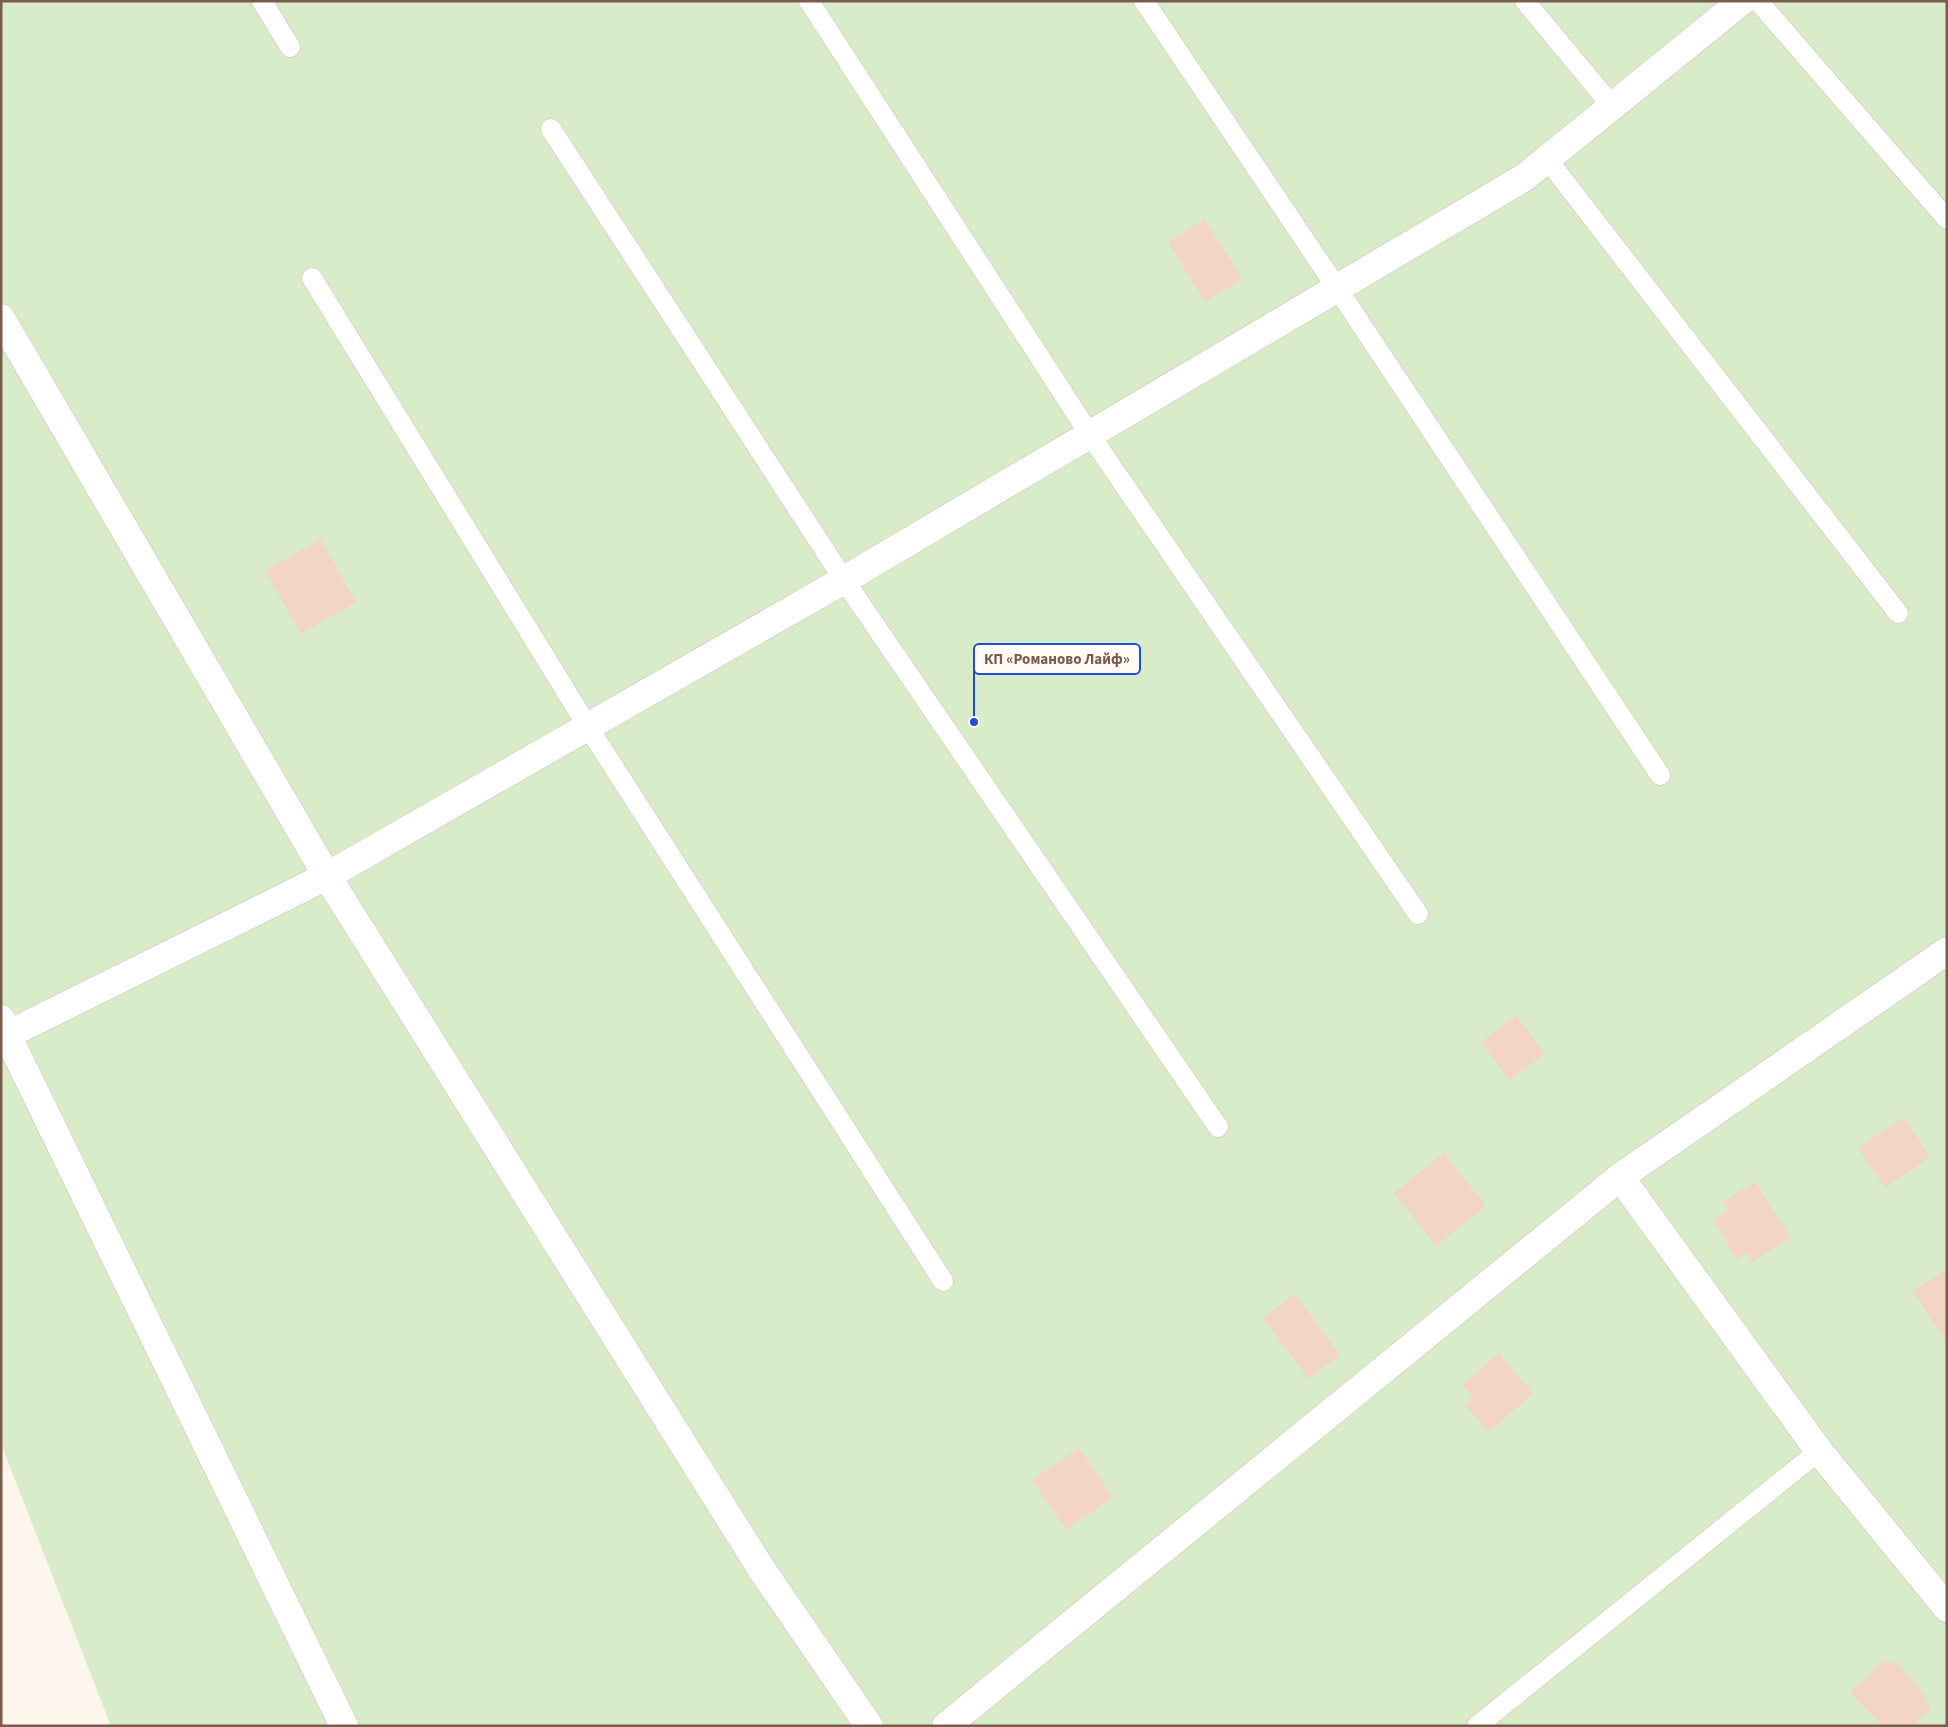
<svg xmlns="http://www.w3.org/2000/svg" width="1948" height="1727" font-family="'Source Sans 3',sans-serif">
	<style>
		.green { fill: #d8ecc9 }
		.building { fill: #f3d5c3 }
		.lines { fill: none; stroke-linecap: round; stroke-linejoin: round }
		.service-casing { stroke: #d1beb0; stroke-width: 21 }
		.minor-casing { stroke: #d1beb0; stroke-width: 29 }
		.service { stroke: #fff; stroke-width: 20 }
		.minor { stroke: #fff; stroke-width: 28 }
		.leader { fill: none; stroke: #1d4ed8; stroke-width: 2 }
		.callout-dot { fill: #1d4ed8; stroke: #fffaf3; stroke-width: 2 }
		.callout { fill: #fffaf3; stroke: #1d4ed8; stroke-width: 2 }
		.callout-label { font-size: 15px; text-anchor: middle; font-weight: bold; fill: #7a5c4d }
	</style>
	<rect width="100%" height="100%" fill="#fdf6ec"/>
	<path class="green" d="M1 1H1947V1726H111L1 1444Z"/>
	<g class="building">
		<path d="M1205 219 1242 279 1205 302 1168 242Z"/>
		<path d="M320 539 356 602 301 634 265 571Z"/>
		<path d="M1516 1015 1545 1054 1509 1080 1481 1042Z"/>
		<path d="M1904 1117 1930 1157 1885 1188 1858 1148Z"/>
		<path d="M1444 1153 1486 1206 1436 1246 1394 1193Z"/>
		<path d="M1755 1182 1791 1238 1752 1262 1747 1253 1737 1259 1713 1220 1729 1210 1723 1202Z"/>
		<path d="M1947 1269V1344L1913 1291Z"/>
		<path d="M1295 1294 1340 1355 1309 1379 1263 1318Z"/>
		<path d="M1499 1353 1533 1394 1488 1432 1465 1405 1474 1398 1462 1385Z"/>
		<path d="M1079 1448 1113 1497 1066 1530 1032 1480Z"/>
		<path d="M1885 1660 1890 1664 1894 1660 1926 1696 1924 1698 1932 1708 1912 1726H1899L1896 1723 1893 1726H1882L1850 1692Z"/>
	</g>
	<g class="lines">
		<g class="service-casing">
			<g id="service">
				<path d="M262 1 290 47"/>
				<path d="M809 1 1090 435 1418 914"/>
				<path d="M1144 1 1337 288 1660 775"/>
				<path d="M1525 1 1612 106"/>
				<path d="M1758 1 1947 219"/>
				<path d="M551 129 844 580 1218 1127"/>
				<path d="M1547 159 1898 613"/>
				<path d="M312 278 588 727 943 1281"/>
				<path d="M1477 1726 1819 1451"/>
			</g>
		</g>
		<g class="minor-casing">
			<g id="minor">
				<path d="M1 318 327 876 762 1570 869 1726"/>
				<path d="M1947 951 1620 1177 1819 1451 1947 1608"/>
				<path d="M1 1019 7 1035 327 876 844 580 1525 177 1742 1"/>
				<path d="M7 1035 344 1726"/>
				<path d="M946 1726 1620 1177"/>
			</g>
		</g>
		<use href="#service" class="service"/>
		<use href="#minor" class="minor"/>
	</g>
	<path class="leader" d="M974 722L974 659"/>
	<circle class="callout-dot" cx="974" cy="722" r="5"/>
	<rect class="callout" x="974" y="644" width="166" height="30" rx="5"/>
	<g class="callout-label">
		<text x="1057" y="664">КП «Романово Лайф»</text>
	</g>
	<rect width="1948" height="1727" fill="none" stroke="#7a5c4d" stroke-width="5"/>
</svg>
